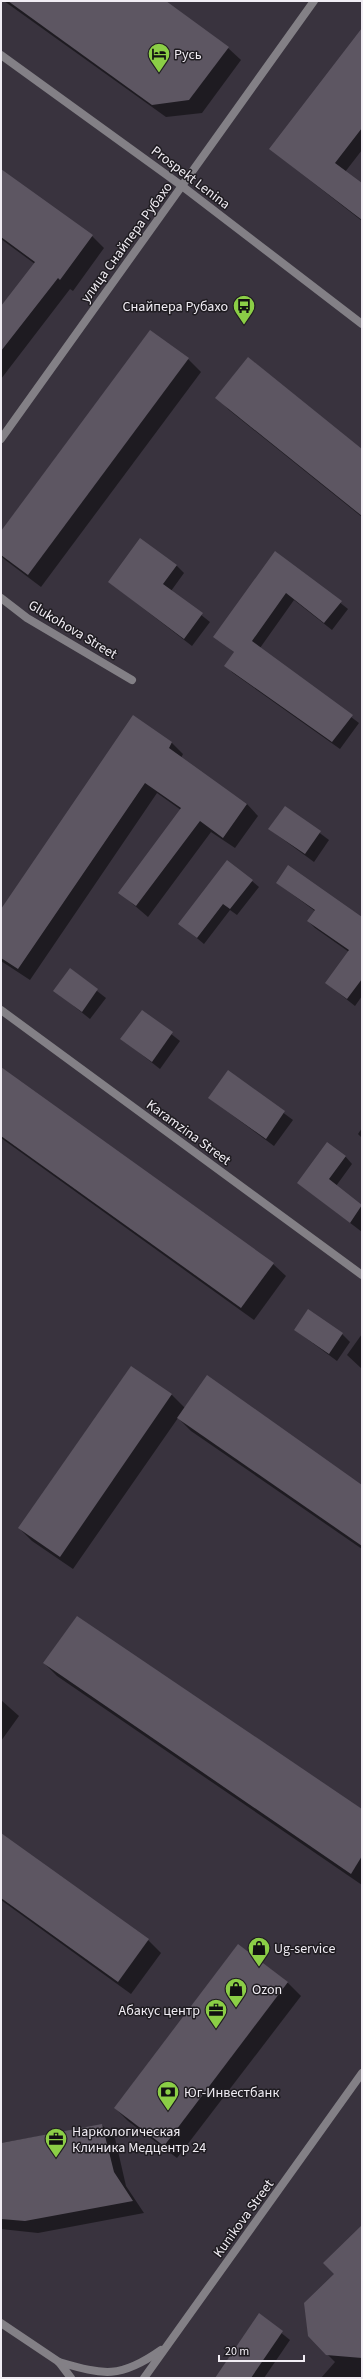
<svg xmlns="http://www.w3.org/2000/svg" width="363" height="2379" font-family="'Source Sans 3',sans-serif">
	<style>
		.shadow { fill: #0007 }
		.building { fill: #5d5662 }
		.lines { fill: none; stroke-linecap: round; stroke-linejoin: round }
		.minor { stroke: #838086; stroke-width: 8 }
		.tertiary { stroke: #838086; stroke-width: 8 }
		.labels { text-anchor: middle; stroke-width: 3; stroke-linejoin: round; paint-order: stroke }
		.poi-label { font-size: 14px; fill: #f1edf4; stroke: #1f1c21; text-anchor: start }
		.street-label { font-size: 14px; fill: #f1edf4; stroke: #1f1c21 }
	</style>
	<rect width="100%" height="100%" fill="#39333e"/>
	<g class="shadow">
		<path d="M4 1H164L228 48 241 60 202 113 166 117Z"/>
		<path d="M362 40V150L345 172 362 185V221L270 149Z"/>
		<path d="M1 170 92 236 104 248 73 291 70 289 1 379V308L35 264 1 239Z"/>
		<path d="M188 359 201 372 41 587 4 559 1 556V533Z"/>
		<path d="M217 397 362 451V517L229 410Z"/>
		<path d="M276 552 348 609 332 630 294 600 260 648 359 723 340 749 233 673 226 666 235 653 215 636Z"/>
		<path d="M176 565 184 573 171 591 210 622 192 646 109 582Z"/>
		<path d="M133 717 172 743 183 754 181 758 247 804 258 816 235 848 211 832 148 917 120 893 181 810 157 793 30 980 1 961V910Z"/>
		<path d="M285 807 329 840 314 862 269 829Z"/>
		<path d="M252 881 259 887 237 915 230 910 204 944 180 924Z"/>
		<path d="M277 883 362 919V996L355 1006 326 983 349 952 315 928 308 921 315 911Z"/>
		<path d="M70 970 106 998 90 1019 55 991Z"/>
		<path d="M142 1011 180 1041 160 1069 122 1039Z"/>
		<path d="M1 1069 273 1264 286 1276 254 1320 1 1138Z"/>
		<path d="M228 1072 293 1120 274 1146 209 1098Z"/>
		<path d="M362 1128V1138L358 1134Z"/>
		<path d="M345 1156 352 1164 336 1186 362 1206V1232L298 1183Z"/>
		<path d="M295 1330 342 1334 350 1342 337 1361Z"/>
		<path d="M362 1334V1369L347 1355Z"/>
		<path d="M131 1367 172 1395 185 1408 362 1486V1549L191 1431 178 1418 73 1569 32 1541 19 1528Z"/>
		<path d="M44 1663 362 1810V1885L57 1676Z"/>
		<path d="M1 1700 19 1716 1 1741Z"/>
		<path d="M1 1834 148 1940 161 1953 131 1994 1 1900Z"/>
		<path d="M239 1946 288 1983 301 1996 177 2158 128 2121 115 2108Z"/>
		<path d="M102 2125 115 2138 126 2186 144 2213 38 2233 1 2229V2143Z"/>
		<path d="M362 2246V2378H321L335 2362 309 2336 335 2274Z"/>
		<path d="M259 2315 290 2340 264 2378H216Z"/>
	</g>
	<g class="building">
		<path d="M8 1H166L229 47 189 100 152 105Z"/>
		<path d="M362 28V128L335 163 362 183V220L269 149Z"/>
		<path d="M1 169 93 235 60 280 58 278 1 351V306L35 262 1 237Z"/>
		<path d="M150 330 189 358 28 575 1 555V531Z"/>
		<path d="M248 357 362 449V516L215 398Z"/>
		<path d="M140 538 177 565 163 584 203 613 184 639 108 582Z"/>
		<path d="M275 551 342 601 324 623 286 593 252 641 353 715 332 742 224 666 234 652 213 637Z"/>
		<path d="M133 715 172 742 169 748 247 804 223 838 200 821 136 906 118 893 181 808 145 783 18 969 1 958V909Z"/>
		<path d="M285 806 321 831 305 854 268 829Z"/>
		<path d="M227 860 253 880 230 909 223 904 197 938 178 924Z"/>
		<path d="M288 865 362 917V979L347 999 325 983 349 950 307 921 315 910 276 883Z"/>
		<path d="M70 968 98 989 82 1012 53 991Z"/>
		<path d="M142 1010 173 1032 152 1062 120 1039Z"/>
		<path d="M1 1067 274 1263 241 1308 1 1136Z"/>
		<path d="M228 1070 285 1111 266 1139 208 1098Z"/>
		<path d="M327 1142 346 1156 329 1179 362 1205 350 1223 297 1183Z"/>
		<path d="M308 1309 343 1333 329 1354 294 1330Z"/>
		<path d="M131 1366 172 1394 60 1557 18 1528Z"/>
		<path d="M207 1375 362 1485V1546L177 1418Z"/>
		<path d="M77 1616 362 1809V1856L351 1874 43 1663Z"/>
		<path d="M1 1833 149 1939 118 1982 1 1898Z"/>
		<path d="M238 1944 288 1982 164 2146 114 2108Z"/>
		<path d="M102 2124 114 2172 133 2201 25 2221 1 2219V2143Z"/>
		<path d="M362 2225V2358L326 2355 308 2336 304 2303 334 2274 323 2263Z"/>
		<path d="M259 2313 283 2331 251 2378H215Z"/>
	</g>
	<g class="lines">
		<g class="minor">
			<path d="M1 439 314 1"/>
			<path d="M1 598 27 618 132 680"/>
			<path d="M1 1010 362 1275"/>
		</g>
		<g class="tertiary">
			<path d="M1 55 182 186 362 324"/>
			<path d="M1 2323 59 2362 71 2378"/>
			<path d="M59 2362C104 2375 120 2379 161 2350"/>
			<path d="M144 2378 362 2073"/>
		</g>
	</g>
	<defs>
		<g id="hotel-pin" transform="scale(1.15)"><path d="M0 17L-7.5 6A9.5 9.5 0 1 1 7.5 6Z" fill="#8bce46" stroke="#1f1c21"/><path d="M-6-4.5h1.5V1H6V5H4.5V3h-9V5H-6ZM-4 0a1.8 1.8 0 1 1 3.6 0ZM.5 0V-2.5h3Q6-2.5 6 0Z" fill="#111"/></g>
		<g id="bus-pin" transform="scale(1.15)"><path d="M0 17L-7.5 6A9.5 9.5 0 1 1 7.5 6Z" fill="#8bce46" stroke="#1f1c21"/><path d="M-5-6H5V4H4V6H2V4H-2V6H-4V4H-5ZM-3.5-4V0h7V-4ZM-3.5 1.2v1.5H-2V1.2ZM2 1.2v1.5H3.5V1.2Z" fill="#111"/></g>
		<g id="shop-pin" transform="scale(1.15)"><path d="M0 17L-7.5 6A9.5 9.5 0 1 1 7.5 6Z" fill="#8bce46" stroke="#1f1c21"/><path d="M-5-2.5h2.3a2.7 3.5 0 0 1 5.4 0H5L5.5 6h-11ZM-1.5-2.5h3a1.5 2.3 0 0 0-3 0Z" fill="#111"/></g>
		<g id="office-pin" transform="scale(1.15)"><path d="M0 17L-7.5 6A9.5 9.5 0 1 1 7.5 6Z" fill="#8bce46" stroke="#1f1c21"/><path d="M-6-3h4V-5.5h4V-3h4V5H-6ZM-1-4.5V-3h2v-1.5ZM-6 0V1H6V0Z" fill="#111"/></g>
		<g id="bank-pin" transform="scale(1.15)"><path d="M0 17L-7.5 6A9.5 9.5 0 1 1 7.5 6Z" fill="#8bce46" stroke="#1f1c21"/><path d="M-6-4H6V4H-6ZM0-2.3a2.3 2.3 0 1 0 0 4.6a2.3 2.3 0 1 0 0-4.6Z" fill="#111"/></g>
	</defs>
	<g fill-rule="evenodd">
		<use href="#hotel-pin" x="159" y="54"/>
		<use href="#bus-pin" x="244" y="306"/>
		<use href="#shop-pin" x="259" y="1948"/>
		<use href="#shop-pin" x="236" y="1989"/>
		<use href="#office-pin" x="216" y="2010"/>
		<use href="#bank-pin" x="168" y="2092"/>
		<use href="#office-pin" x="56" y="2139"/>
	</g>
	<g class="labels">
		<g class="poi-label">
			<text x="174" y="59">Русь</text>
			<text x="228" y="311" text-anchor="end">Снайпера Рубахо</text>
			<text x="274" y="1953">Ug-service</text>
			<text x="252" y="1994">Ozon</text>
			<text x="200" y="2015" text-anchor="end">Абакус центр</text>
			<text x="184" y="2097">Юг-Инвестбанк</text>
			<text x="72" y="2136">Наркологическая<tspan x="72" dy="16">Клиника Медцентр 24</tspan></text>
		</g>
		<g class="street-label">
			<text transform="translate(191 177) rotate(37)" y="5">Prospekt Lenina</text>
			<text transform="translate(126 242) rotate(-54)" y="5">улица Снайпера Рубахо</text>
			<text transform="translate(73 629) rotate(31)" y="5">Glukohova Street</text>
			<text transform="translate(189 1132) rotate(36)" y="5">Karamzina Street</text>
			<text transform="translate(243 2218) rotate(-54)" y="5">Kunikova Street</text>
		</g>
	</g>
	<rect width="363" height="2379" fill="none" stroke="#f1edf4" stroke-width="4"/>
	<path d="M219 2355v6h85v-6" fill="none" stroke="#f1edf4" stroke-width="2"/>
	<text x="225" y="2355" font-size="12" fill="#f1edf4" stroke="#1f1c21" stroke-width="3" paint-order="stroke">20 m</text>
</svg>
